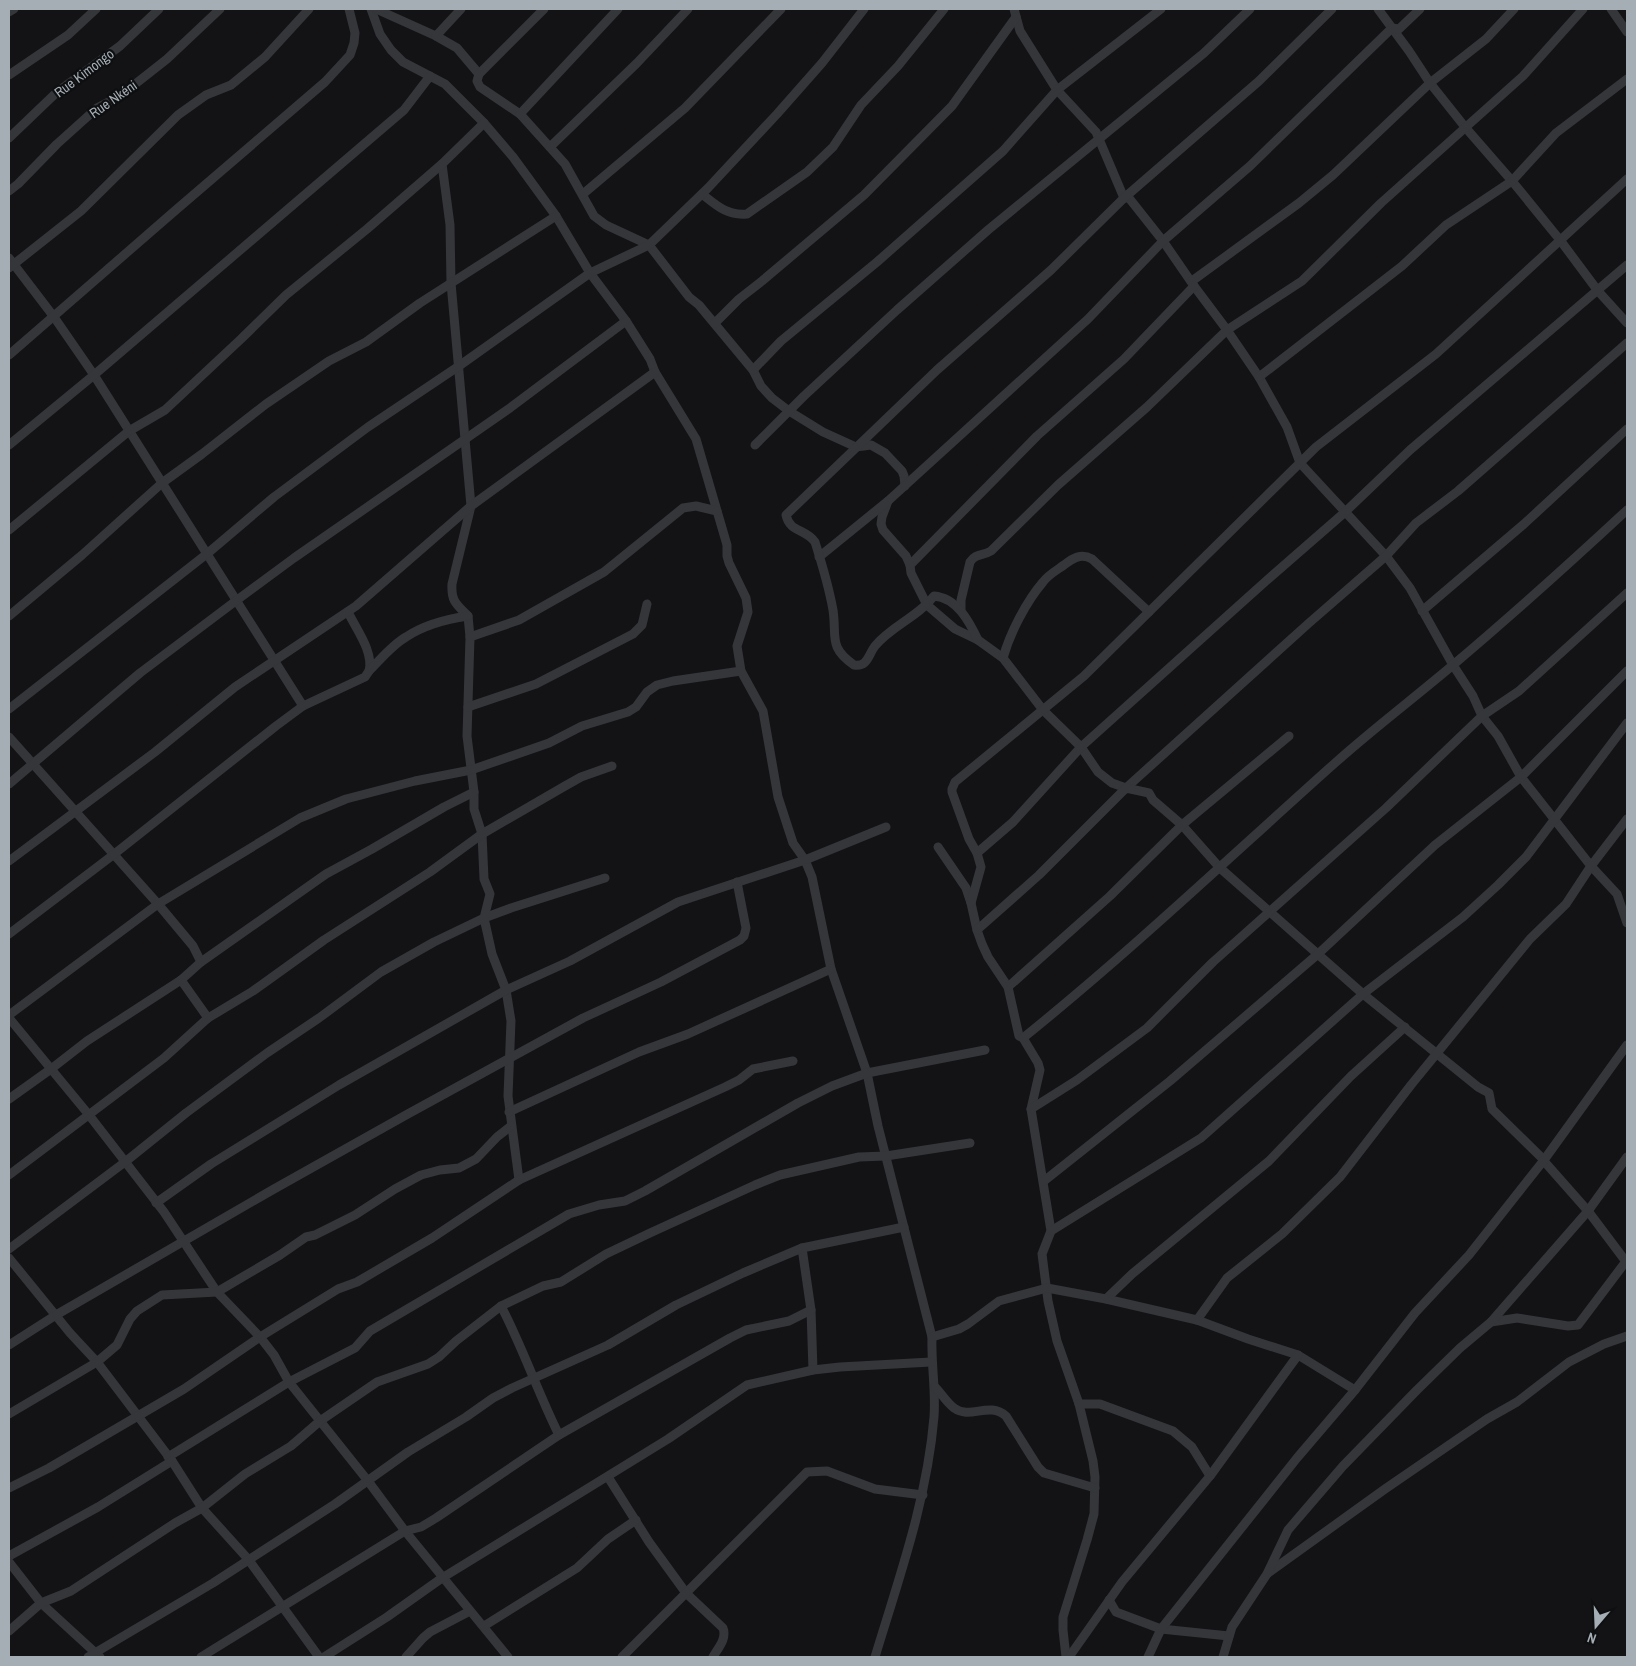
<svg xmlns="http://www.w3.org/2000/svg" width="1636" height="1666" font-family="'Archivo Narrow',sans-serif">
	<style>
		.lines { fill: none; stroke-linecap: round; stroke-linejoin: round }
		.minor { stroke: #34363a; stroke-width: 9 }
		.labels { text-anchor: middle; stroke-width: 4.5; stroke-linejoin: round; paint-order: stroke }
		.street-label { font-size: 14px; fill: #a5adb5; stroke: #0e0f10 }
	</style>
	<rect width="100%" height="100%" fill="#131315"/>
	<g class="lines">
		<g class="minor">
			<path d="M371 9 380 34 391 50 403 62 445 84 484 123 513 157 556 216 590 273 626 321 650 359 655 372 696 439 727 545V556L729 563 746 598 748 612 737 646 741 671 763 711 778 797 793 843 805 860 812 877 831 969 867 1073 878 1126 932 1337C931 1364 936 1390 934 1417 927 1500 899 1578 875 1657"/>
			<path d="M376 9 436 36 457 48 479 74"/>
			<path d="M544 9 479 74 477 81 480 87 520 114 565 164 594 216 606 225 649 245 689 297 699 305 753 370 761 386 772 398 789 411 823 432 856 447 871 445 885 453 902 471 904 476 905 486"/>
			<path d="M1014 9 1020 31 1057 90 1096 132 1124 198H1129L1163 241 1194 286 1227 330 1259 377 1287 427 1300 463 1386 556 1410 588 1453 665 1473 696 1482 716 1498 736 1521 777 1591 866 1617 894 1627 923"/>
			<path d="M1378 9 1409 51 1430 83 1465 127 1512 181 1560 240 1598 291 1627 323"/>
			<path d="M1611 9 1627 32"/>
			<path d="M9 12 14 9"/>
			<path d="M436 36 461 9"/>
			<path d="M9 75 68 35 96 9"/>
			<path d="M520 114 618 9"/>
			<path d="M9 138 56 93 120 46 159 9"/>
			<path d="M550 147 637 63 688 9"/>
			<path d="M442 164 450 225 451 283 471 506 452 584C451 601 456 604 468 616L470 637 467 736 474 792V809L482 834 484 879 490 894 484 918 492 954 506 990 511 1021 508 1096 519 1180"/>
			<path d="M9 191 18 184 57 144 97 108 120 96 167 59 220 9"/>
			<path d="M583 194 685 108 781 9"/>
			<path d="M702 194C716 205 727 216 747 214L807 172 833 147 861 105 898 66 944 9"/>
			<path d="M9 258 54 317 94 375 303 706"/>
			<path d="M9 268 81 211 178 115 206 95 231 85 265 57 309 9"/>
			<path d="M1192 281 1299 203 1333 175 1430 83 1486 39 1514 9"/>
			<path d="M1194 286 1124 359 1037 436 910 565 911 573 927 605 955 629 978 640 1003 658 1043 710 1081 747 1098 772 1112 783 1126 788 1309 623 1386 556 1416 523 1458 491 1627 343"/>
			<path d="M715 323 739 299 762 281 864 195 952 106 1016 17"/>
			<path d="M9 355 177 209 325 82 350 55 354 43 355 33 349 9"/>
			<path d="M753 370 781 341 877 262 1003 151 1057 90 1161 9"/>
			<path d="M1259 377 1402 266 1446 225 1512 181 1556 133 1627 79"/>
			<path d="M9 445 94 375 404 110 430 76"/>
			<path d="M755 445 804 396 897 310 988 230 1204 53 1250 9"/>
			<path d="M888 501 882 517 881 524 883 530 906 556 910 565"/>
			<path d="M9 530 129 431 165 410 241 339 286 295 367 229 442 164 484 123"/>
			<path d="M819 557 888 501 1088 319 1163 241 1250 166 1392 28 1399 29 1420 9"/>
			<path d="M961 610V600L970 562C976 553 983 556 991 551L1058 485 1147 407 1227 330 1302 281 1381 203 1523 76 1583 9"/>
			<path d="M1422 611 1524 524 1627 429"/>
			<path d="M348 612C356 629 374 652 369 671"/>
			<path d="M9 616 82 555 162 483 202 454 266 404 329 361 366 342 420 303 556 216"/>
			<path d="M470 637 519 620 604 572 683 508 696 506 717 511"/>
			<path d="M978 640C969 621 957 598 934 596 918 617 891 626 875 646 868 655 868 667 854 665 828 647 837 637 833 610 829 588 822 564 815 542 805 528 790 533 786 515L937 370 1051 270 1124 198 1259 81 1332 9"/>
			<path d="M1003 658C1010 633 1026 602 1043 582 1048 575 1057 570 1064 565 1073 558 1081 553 1092 559L1149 612"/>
			<path d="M468 707 536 684 633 634 642 625 647 604"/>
			<path d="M9 709 208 553 274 497 368 427 459 366 590 273 649 245 708 188 777 114 822 63 864 9"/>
			<path d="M9 737 158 904 193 946 201 962"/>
			<path d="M9 784 140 673 237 600 294 558 510 408 626 321"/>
			<path d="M938 847 966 888 971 903 977 930 982 944 988 957 1008 987 1019 1036 1023 1038 1038 1063 1040 1070 1031 1109 1051 1231 1042 1254 1048 1301 1057 1341 1079 1404 1093 1461 1095 1477 1094 1514 1087 1540 1063 1617V1630L1066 1657"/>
			<path d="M977 853 1013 822 1081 747 1266 581 1344 513 1410 450 1627 265"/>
			<path d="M9 861 155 752 235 687 356 606 471 506 655 372"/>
			<path d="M971 903 981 867 977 853 969 839 952 792V789L955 782 1084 676 1316 447 1436 354 1627 179"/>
			<path d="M977 930 1039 875 1126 788 1149 793 1153 800 1182 825 1220 868 1363 994 1478 1087 1489 1093 1492 1109 1544 1160"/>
			<path d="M9 934 113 855 276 726 303 706 365 677 369 671C380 660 392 645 406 637 424 625 447 619 468 616"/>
			<path d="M181 980 208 1018"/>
			<path d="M1008 987 1110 896 1182 825 1289 736"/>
			<path d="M9 1015 158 904 300 818 346 799 415 781 471 770 549 743 582 726 628 712 636 707 647 692 657 685 673 681 741 671"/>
			<path d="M9 1018 89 1115 164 1212 217 1292 260 1337 274 1355 289 1382 368 1481 405 1531 508 1657"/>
			<path d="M1023 1038C1131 951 1232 855 1335 763 1373 729 1414 698 1453 665 1512 615 1570 563 1627 510"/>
			<path d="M9 1099 51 1069 87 1041 181 980 201 962 326 874 372 849 444 807 474 792"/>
			<path d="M1031 1109 1077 1080 1147 1028 1213 962 1386 808 1482 716 1519 691 1627 593"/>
			<path d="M509 1112 639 1052 688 1034 831 969"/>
			<path d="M1543 1160 1588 1211 1627 1263"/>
			<path d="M9 1175 164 1058 208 1018 253 991 324 940 430 872 482 834 565 786 581 777 612 766"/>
			<path d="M1044 1181 1170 1081 1318 954 1435 845 1521 777 1627 671"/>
			<path d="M156 1203 211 1164 339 1085 506 990 570 961 678 902 805 860 886 827"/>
			<path d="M1051 1231 1201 1138 1363 994 1463 917 1498 885 1526 857 1627 723"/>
			<path d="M802 1248 811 1310 813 1370"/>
			<path d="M9 1249 125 1162 186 1113 267 1053 319 1018 381 972 434 942 484 918 511 908 605 878"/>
			<path d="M9 1258 70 1333 97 1362 172 1461 202 1508 248 1559 319 1657"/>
			<path d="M1106 1299 1132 1274 1269 1161 1351 1076 1405 1027"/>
			<path d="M501 1306C523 1348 538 1393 559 1435"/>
			<path d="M1197 1320 1227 1278 1282 1234 1340 1177 1411 1085 1530 939 1566 904 1591 866 1627 819"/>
			<path d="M1491 1322 1517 1318 1568 1326 1578 1325 1627 1260"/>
			<path d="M932 1337 959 1329 968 1324 999 1301 1047 1288 1106 1299 1197 1320 1248 1339 1298 1355 1355 1390"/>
			<path d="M9 1345 56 1315 274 1189 406 1115 583 1018 661 982 740 940 744 936 746 928 737 882"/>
			<path d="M935 1387C941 1393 947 1403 954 1408 970 1420 989 1401 1006 1416L1038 1467 1044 1473 1095 1488"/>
			<path d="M1079 1404H1100L1173 1431 1192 1447 1210 1476"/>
			<path d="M9 1414 97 1362 117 1345 130 1319 137 1311 162 1295 217 1292 280 1255 306 1237 315 1235 355 1215 395 1189 421 1175 440 1170 459 1168 476 1159 497 1137 511 1126"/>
			<path d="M168 1457 289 1382 355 1348 370 1331 569 1214 599 1205 625 1201 645 1191 798 1103 832 1086 867 1073 985 1050"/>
			<path d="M608 1477 649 1542 686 1593 723 1628C727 1639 718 1648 713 1657"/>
			<path d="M9 1488 49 1468 184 1389 260 1337 338 1289 357 1282 432 1238 519 1180 725 1087 739 1080 753 1069 793 1061"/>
			<path d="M9 1556 98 1507 172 1461"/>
			<path d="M9 1562 41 1603 100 1657"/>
			<path d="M1268 1573 1385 1489 1487 1419 1517 1402 1569 1362 1604 1344 1627 1336"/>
			<path d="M1109 1600 1116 1612 1161 1629 1229 1636"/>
			<path d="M484 1626 577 1568 608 1539 636 1520"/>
			<path d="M9 1631 41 1603 71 1591 175 1523 202 1508 245 1474 291 1446 320 1421 377 1382 428 1364 439 1357 456 1341 501 1306 543 1286 561 1282 606 1254 650 1233 755 1185 780 1175 859 1157 886 1156 970 1143"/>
			<path d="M88 1657 213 1583 335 1504 408 1452 466 1417 493 1398 512 1388 608 1345 676 1305 743 1273 802 1248 904 1227"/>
			<path d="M201 1657 405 1531 421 1527 436 1518 559 1435 730 1338 746 1330 789 1321 811 1310"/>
			<path d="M324 1657 387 1617 442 1578 668 1439 747 1385 813 1370 840 1367 931 1362"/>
			<path d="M406 1657 423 1638 430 1632 470 1611"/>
			<path d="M622 1657 807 1472 827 1471 875 1489 923 1495"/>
			<path d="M1069 1657 1122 1582 1210 1476 1298 1355"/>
			<path d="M1148 1657 1161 1629 1297 1458 1355 1390 1415 1313 1469 1255 1544 1160 1627 1045"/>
			<path d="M1223 1657 1232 1627 1267 1574 1288 1530 1300 1516 1343 1466 1417 1390 1460 1348 1491 1322 1588 1211 1627 1157"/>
		</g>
	</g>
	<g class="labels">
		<g class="street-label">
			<text transform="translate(84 73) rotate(-37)" y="5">Rue Kimongo</text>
			<text transform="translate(113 99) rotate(-35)" y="5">Rue Nkéni</text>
		</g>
	</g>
	<rect width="1636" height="1666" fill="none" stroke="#a5adb5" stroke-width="20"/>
	<g transform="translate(1596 1626) rotate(199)" stroke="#0e0f10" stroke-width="4" paint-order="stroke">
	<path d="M0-4L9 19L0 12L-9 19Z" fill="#a5adb5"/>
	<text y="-8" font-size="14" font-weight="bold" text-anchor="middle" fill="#a5adb5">N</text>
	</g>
</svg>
